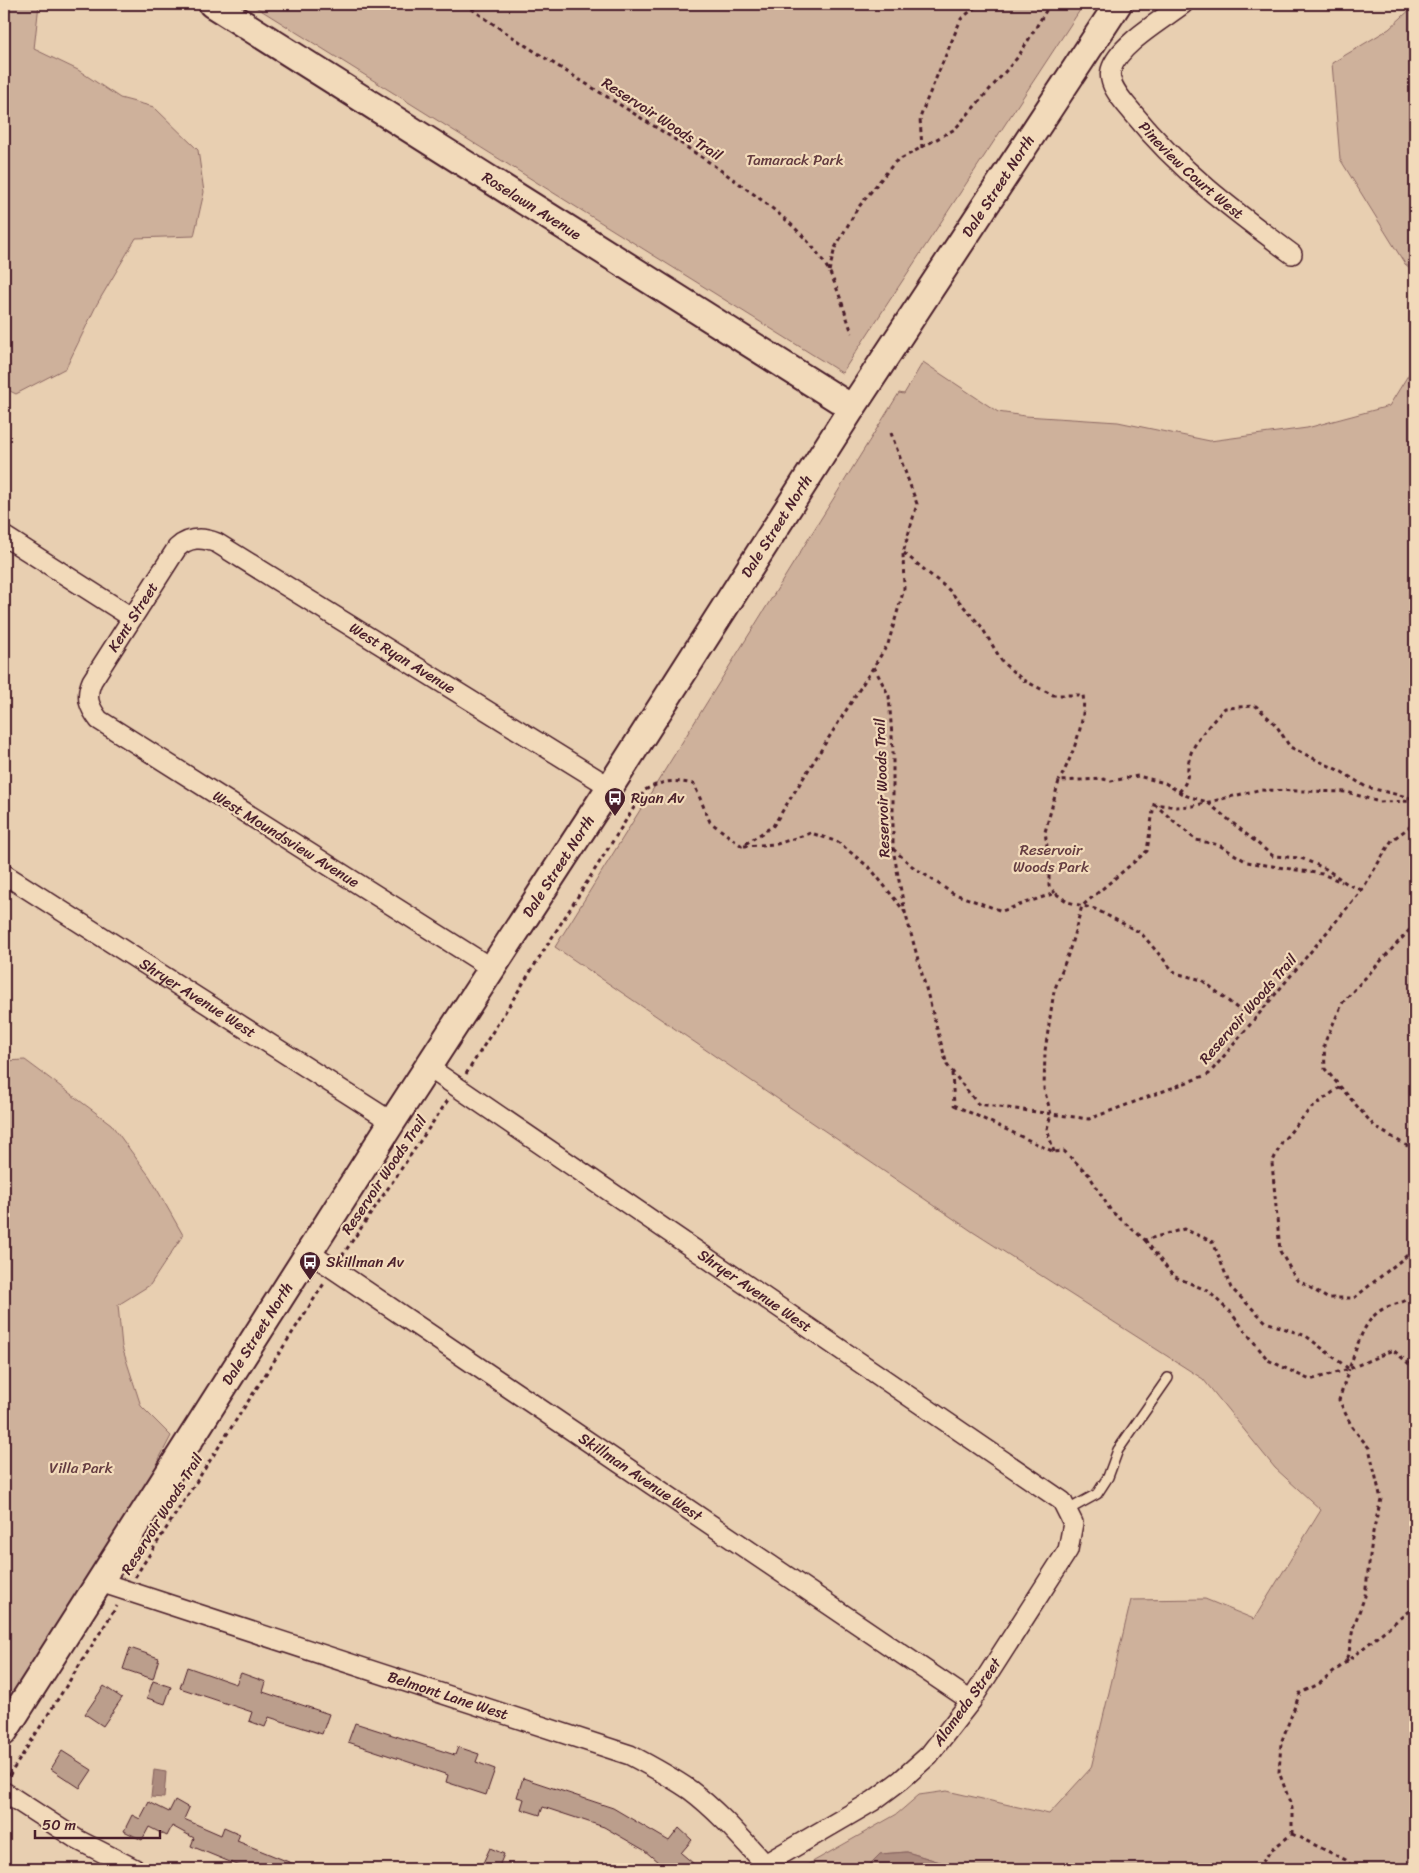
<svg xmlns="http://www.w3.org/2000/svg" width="1419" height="1873" font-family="Sriracha,sans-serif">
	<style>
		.green { fill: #ceb19b; stroke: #8c6863 }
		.water { fill: #ac8b7e; stroke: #85605d }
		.building { fill: #bb9e8c; stroke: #4a1f2b }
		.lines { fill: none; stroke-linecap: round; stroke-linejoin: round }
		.lane-casing { stroke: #4a1f2b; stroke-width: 12 }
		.street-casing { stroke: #4a1f2b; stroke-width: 22 }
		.secondary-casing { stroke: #4a1f2b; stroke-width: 30 }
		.path { stroke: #4a1f2b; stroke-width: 3; stroke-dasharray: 4 4; stroke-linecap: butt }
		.lane { stroke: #f2daba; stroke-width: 9 }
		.street { stroke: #f2daba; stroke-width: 19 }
		.secondary { stroke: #f2daba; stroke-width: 26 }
		.labels { text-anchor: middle; stroke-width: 4.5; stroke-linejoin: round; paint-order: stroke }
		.street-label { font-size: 15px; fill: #4a1f2b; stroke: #f2daba }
		.park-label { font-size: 15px; fill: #643c41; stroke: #f2daba }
		.poi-label { font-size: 15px; fill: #4a1f2b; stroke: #f2daba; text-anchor: start }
	</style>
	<rect width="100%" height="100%" fill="#e8cfb1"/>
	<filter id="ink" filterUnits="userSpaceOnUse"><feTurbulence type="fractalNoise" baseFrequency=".02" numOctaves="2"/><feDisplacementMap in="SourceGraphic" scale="10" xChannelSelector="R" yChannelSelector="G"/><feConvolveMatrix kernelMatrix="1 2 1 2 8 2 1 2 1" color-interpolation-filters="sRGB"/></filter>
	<g filter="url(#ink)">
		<g class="green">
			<path d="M4 4H39L34 49 78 70 120 98 154 107 198 150 204 192 194 236 136 238 97 304 66 368 16 394 4 388Z"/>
			<path d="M251 4H1084L842 373Z"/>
			<path d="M1415 5V272L1405 264 1340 159 1332 63 1389 29Z"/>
			<path d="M923 362 998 412 1025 416 1118 422 1210 441 1307 428 1389 406 1415 364V1869H963L907 1852 880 1854 865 1869H800L897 1814 919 1795 947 1791 1049 1814 1091 1768 1131 1600 1205 1599 1254 1619 1321 1510 1275 1468 1203 1379 973 1232 555 947 899 393 904 394Z"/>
			<path d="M25 1060 111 1124 150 1177 183 1235 150 1285 118 1305 122 1347 141 1406 171 1436 159 1459 166 1478 4 1713V1061Z"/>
		</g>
		<g class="water">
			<path d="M154 1770 166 1772 164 1798 151 1797Z"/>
			<path d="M907 1852 963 1869H865L880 1854Z"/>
		</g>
		<g class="building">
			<path d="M130 1648 159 1658 153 1679 123 1669Z"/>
			<path d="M187 1667 236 1684 241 1673 266 1682 263 1692 329 1714 322 1734 269 1717 265 1727 249 1721 252 1712 180 1688Z"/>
			<path d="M153 1681 171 1687 165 1704 147 1698Z"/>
			<path d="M104 1686 122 1698 103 1726 85 1714Z"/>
			<path d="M355 1723 455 1755 458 1747 479 1754 476 1762 495 1769 486 1795 446 1782 448 1775 348 1742Z"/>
			<path d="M62 1751 92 1770 80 1788 51 1769Z"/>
			<path d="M523 1778 613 1808 669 1841 679 1828 692 1840 681 1853 700 1869H666L644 1850 604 1827 543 1807 540 1815 521 1809 524 1799 517 1797Z"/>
			<path d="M175 1800 189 1808 184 1819 221 1835 224 1827 240 1834 237 1841 306 1869H247L191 1846 194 1838 172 1826 167 1836 149 1827 142 1840 124 1831 132 1815 140 1819 149 1802 169 1812Z"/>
			<path d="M490 1848 504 1854 498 1869 482 1865Z"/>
		</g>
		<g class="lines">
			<g class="lane-casing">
				<path id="lane" d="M1066 1511 1097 1494 1108 1477 1118 1450 1168 1378"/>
			</g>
			<g class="street-casing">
				<g id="street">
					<path id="s1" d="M1183 4C1162 20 1118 45 1111 70 1107 85 1124 102 1133 113 1178 169 1234 211 1292 254"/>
					<path d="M4 536 131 617"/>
					<path id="s2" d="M4 874 392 1122"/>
					<path id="s3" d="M491 968 99 720C89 707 85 697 92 681L177 548C189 537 202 537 217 543L610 787"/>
					<path id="s4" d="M428 1067 1062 1501 1073 1523 1068 1550 971 1701 929 1755 901 1780 873 1801 765 1864 759 1869"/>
					<path id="s5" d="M310 1253 971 1701"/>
					<path id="s6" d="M100 1582 630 1755C651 1766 671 1777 690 1790 718 1811 741 1838 765 1864"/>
					<path d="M4 1792 78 1840 135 1869"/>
				</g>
			</g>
			<g class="secondary-casing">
				<g id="secondary">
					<path id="s7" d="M212 4 852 408"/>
					<path id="s8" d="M4 1732 392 1122 610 787 852 408 1118 4"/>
				</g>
			</g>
			<g class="path">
				<path d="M465 4C549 65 641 114 726 174 762 200 809 232 830 273 839 291 845 313 852 333"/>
				<path d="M922 148 920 118 926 102 961 19 979 4"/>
				<path d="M829 271 835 248 857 209 895 162 955 129 1018 57 1050 4"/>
				<path d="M904 553 949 590 981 626 1003 663 1023 680 1053 695H1083C1087 720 1071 759 1059 781"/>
				<path d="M874 667 889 696 893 750V849L905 912 947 1065 978 1104 1089 1119 1209 1074 1362 890 1392 840 1415 823"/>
				<path d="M1179 792C1192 777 1185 773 1190 756 1194 741 1214 720 1225 708L1256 706 1276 725 1290 747 1342 772 1366 787 1415 799"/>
				<path d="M1154 804 1196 840 1219 845 1247 862 1322 874 1342 882"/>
				<path d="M744 846 777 844 811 833 838 842 871 869 905 912"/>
				<path d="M893 849 912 866 952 893 1002 911 1055 893 1068 902 1095 909 1141 933 1175 973 1202 980 1242 1012 1276 993"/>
				<path d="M1055 893 1049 886V860L1045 832 1059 781 1103 779 1111 781 1138 776 1165 783 1184 795 1207 802 1273 856 1301 858 1326 869 1349 885 1362 890"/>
				<path d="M1415 924 1343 1002 1324 1044 1325 1069 1375 1127 1411 1148 1415 1156"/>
				<path d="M952 1073 954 1105 1054 1152 1064 1151 1089 1175 1111 1211 1145 1240 1184 1229 1213 1242 1231 1288 1266 1322 1306 1336 1349 1369C1357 1348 1363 1318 1385 1308 1397 1302 1407 1304 1415 1292"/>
				<path d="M466 1074 645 790C663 780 674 780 694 784L710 822 742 846 773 826 888 644 904 589 903 553 917 504 891 433"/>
				<path d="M1340 1087 1310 1109 1282 1142 1272 1163 1280 1251 1296 1279 1327 1298H1354L1415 1249"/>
				<path d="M1054 1152 1047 1129 1051 1114 1044 1089 1045 1051 1054 991 1069 952 1082 906 1147 851 1154 804 1176 807 1193 806 1258 790 1347 792 1379 802 1415 801"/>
				<path d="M1145 1240 1173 1276 1208 1291 1231 1313 1268 1360 1310 1380 1349 1369 1393 1350 1415 1369"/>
				<path d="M342 1256 448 1100"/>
				<path d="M135 1577 325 1282"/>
				<path d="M1348 1659 1345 1662 1349 1652 1353 1628 1365 1596 1373 1532 1381 1499 1369 1448 1352 1427 1339 1400 1349 1369"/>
				<path d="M9 1776 117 1606"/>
				<path d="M1292 1834V1808L1279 1772 1281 1743 1300 1693 1319 1684 1415 1606"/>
				<path d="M1292 1834 1346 1860 1354 1869"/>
				<path d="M1258 1869 1271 1850 1292 1834"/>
			</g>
			<use href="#lane" class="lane"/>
			<use href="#street" class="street"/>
			<use href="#secondary" class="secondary"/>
		</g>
	</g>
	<defs>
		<g id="bus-pin" transform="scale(1.125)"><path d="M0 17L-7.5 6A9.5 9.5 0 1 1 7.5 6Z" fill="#4a1f2b" stroke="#f2daba"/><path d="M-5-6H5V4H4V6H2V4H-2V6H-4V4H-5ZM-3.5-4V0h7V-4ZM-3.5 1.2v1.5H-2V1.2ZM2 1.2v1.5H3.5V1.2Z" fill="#fff"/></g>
	</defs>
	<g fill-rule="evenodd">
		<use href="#bus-pin" x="615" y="798"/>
		<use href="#bus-pin" x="310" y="1262"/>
	</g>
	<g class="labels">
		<g class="street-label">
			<text transform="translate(662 119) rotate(33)" y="5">Reservoir Woods Trail</text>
			<text dy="5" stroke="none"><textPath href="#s1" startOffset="231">Pineview Court West</textPath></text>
			<text dy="5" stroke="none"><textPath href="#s8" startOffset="1838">Dale Street North</textPath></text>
			<text dy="5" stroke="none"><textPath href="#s7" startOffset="378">Roselawn Avenue</textPath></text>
			<text dy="5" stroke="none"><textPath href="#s8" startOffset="1432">Dale Street North</textPath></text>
			<text dy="5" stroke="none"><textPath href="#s3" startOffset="582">Kent Street</textPath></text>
			<text dy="5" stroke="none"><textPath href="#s3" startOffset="925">West Ryan Avenue</textPath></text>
			<text transform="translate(882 788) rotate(-92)" y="5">Reservoir Woods Trail</text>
			<text transform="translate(286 839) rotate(32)" y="5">West Moundsview Avenue</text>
			<text dy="5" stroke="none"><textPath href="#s8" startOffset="1028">Dale Street North</textPath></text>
			<text dy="5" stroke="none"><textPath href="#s2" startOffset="230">Shryer Avenue West</textPath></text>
			<text transform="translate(1248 1009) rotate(-49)" y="5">Reservoir Woods Trail</text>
			<text transform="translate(384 1175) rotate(-56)" y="5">Reservoir Woods Trail</text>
			<text dy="5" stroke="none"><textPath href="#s4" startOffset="396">Shryer Avenue West</textPath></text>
			<text dy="5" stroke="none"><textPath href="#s8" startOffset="472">Dale Street North</textPath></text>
			<text dy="5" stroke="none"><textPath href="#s5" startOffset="399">Skillman Avenue West</textPath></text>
			<text transform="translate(162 1514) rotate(-58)" y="5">Reservoir Woods Trail</text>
			<text dy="5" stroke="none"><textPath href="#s6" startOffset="366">Belmont Lane West</textPath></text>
			<text transform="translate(967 1702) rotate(-54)" y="5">Alameda Street</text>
		</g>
		<g class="park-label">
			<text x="795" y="165">Tamarack Park</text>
			<text x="1051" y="855">Reservoir<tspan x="1051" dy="17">Woods Park</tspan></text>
			<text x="81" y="1473">Villa Park</text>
		</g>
		<g class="poi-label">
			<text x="631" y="803">Ryan Av</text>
			<text x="326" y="1267">Skillman Av</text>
		</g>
	</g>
	<rect width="1419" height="1873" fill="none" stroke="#f2daba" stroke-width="20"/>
	<rect x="10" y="10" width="1399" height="1853" fill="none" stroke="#4a1f2b" stroke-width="2" filter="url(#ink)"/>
	<path d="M35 1830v8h125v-8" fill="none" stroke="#4a1f2b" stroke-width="2.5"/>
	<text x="42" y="1830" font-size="15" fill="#4a1f2b" stroke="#f2daba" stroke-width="4" paint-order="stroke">50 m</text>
</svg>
